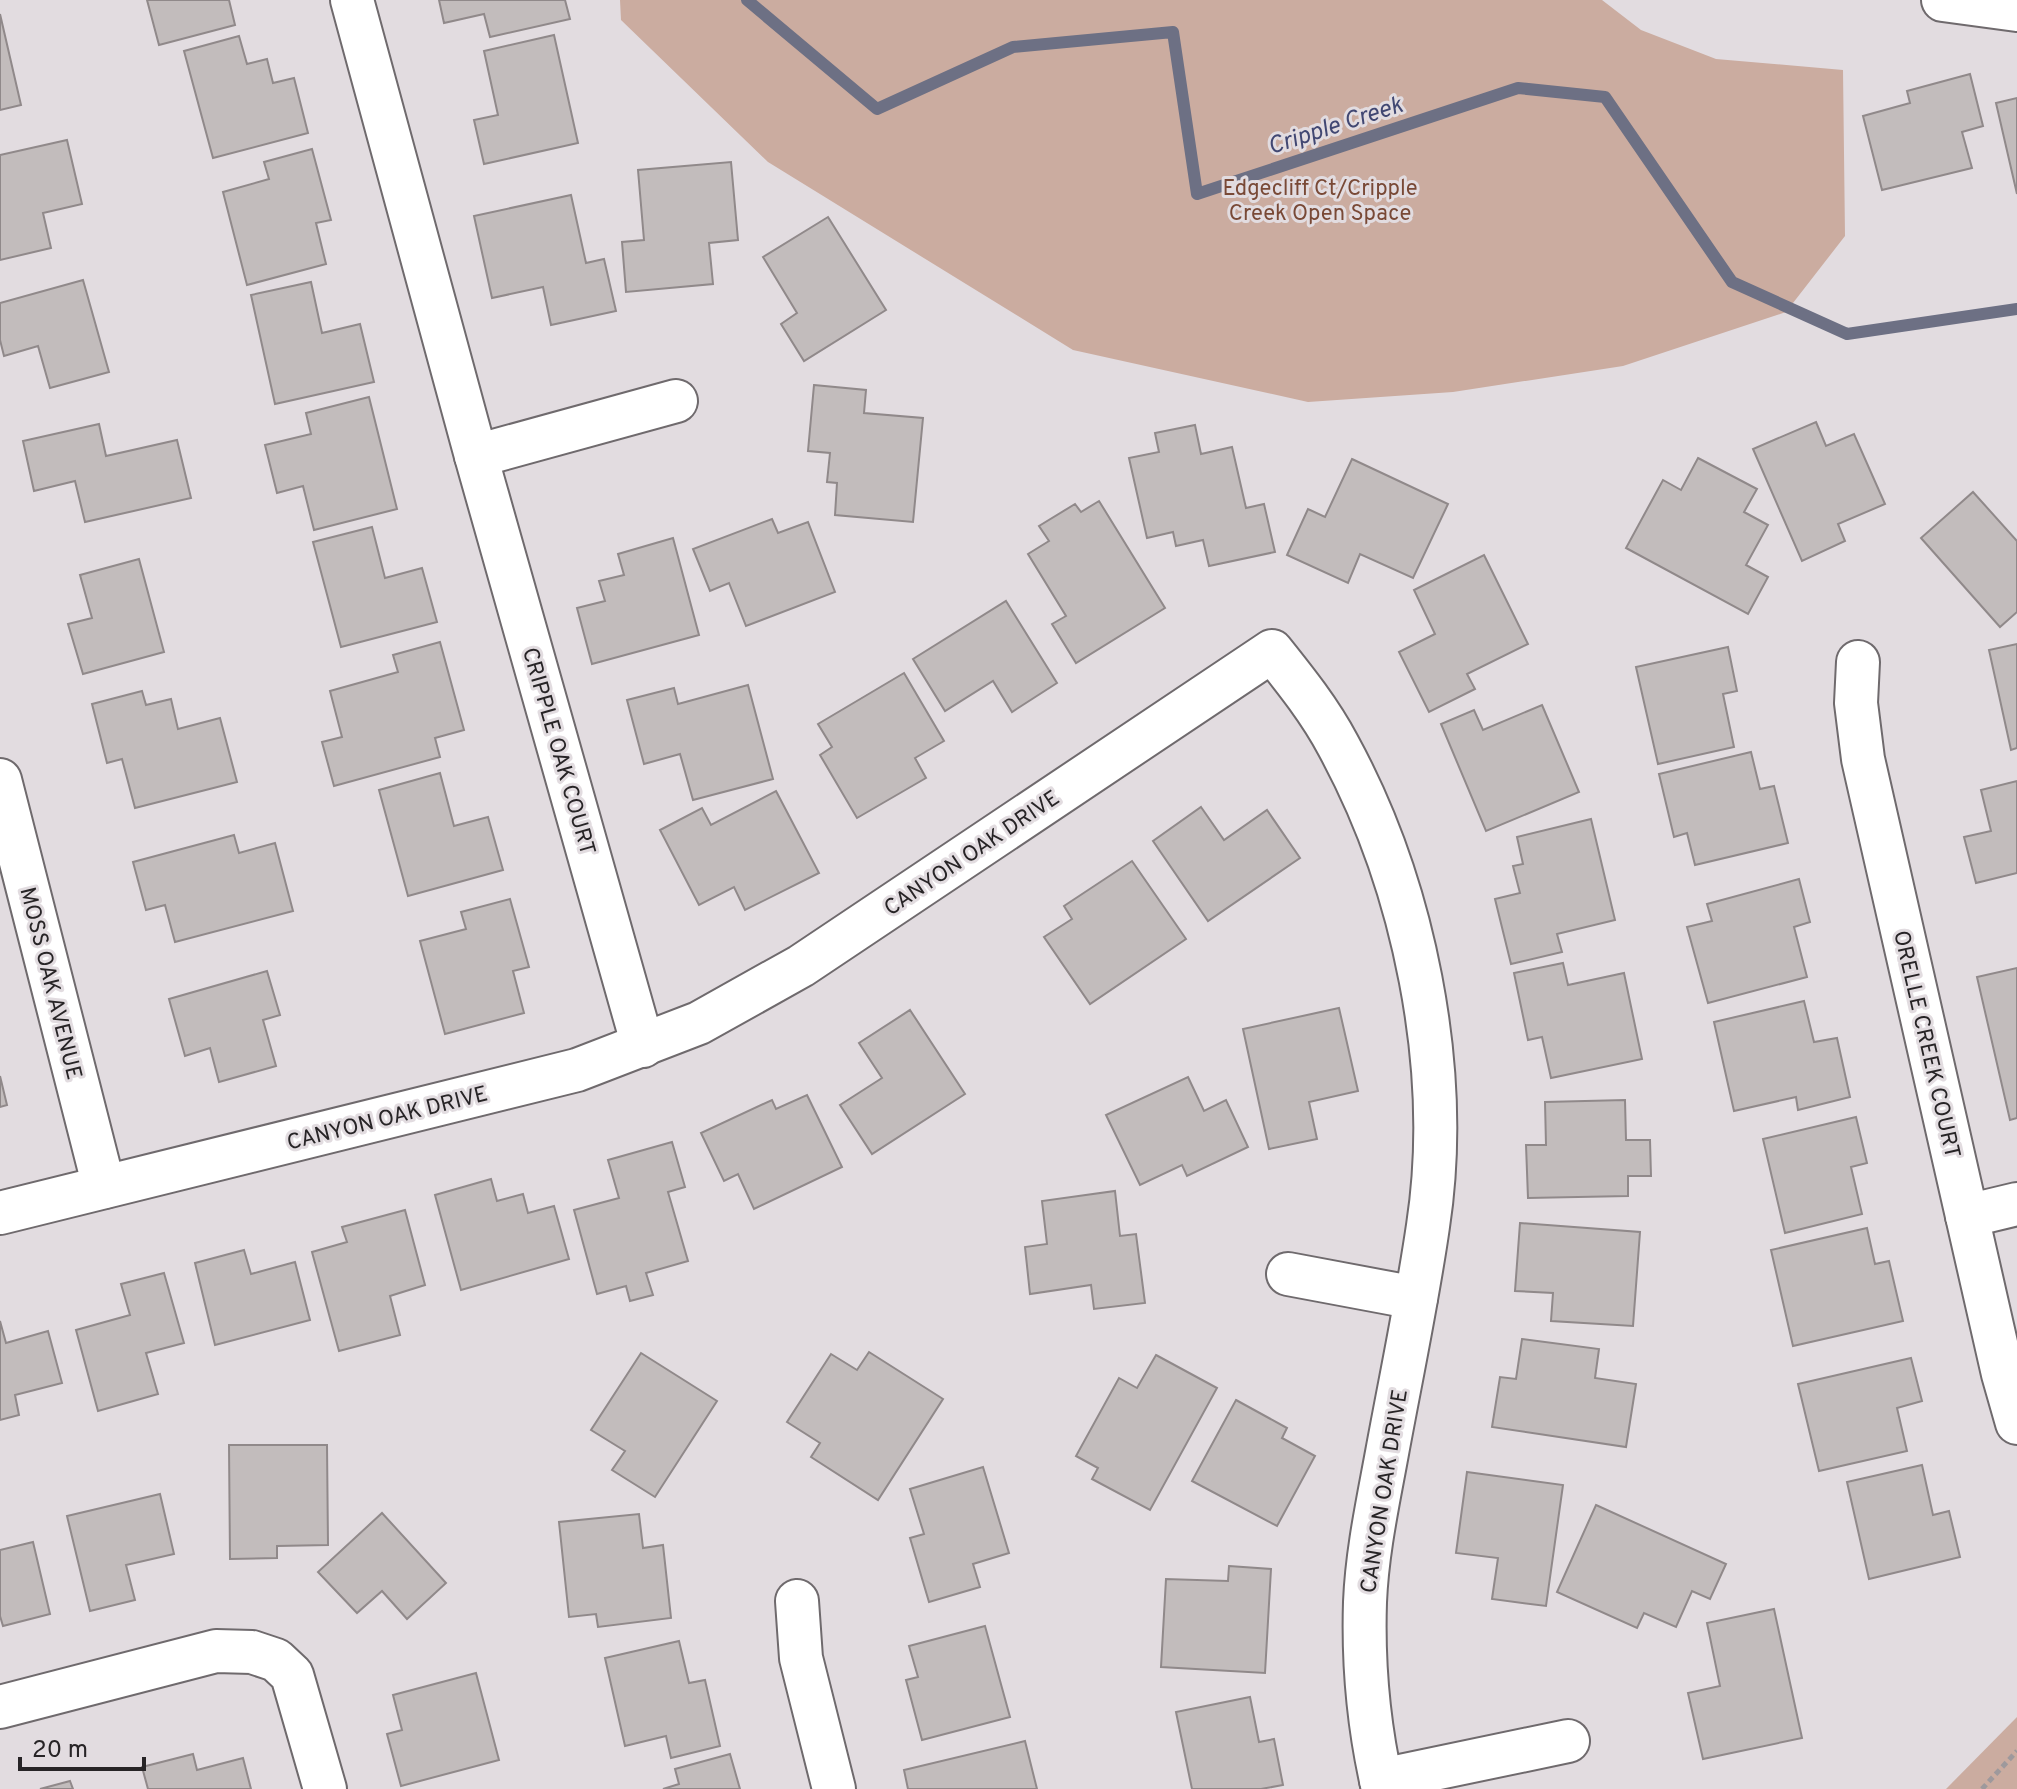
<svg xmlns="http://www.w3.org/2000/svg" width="2017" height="1789" font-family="Overpass,sans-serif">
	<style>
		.green { fill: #cbaca0 }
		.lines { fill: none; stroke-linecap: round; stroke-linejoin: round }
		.stream { stroke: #6d7084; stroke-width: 12 }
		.building { fill: #c2bcbc; stroke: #90898a; stroke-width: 2 }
		.minor-casing { stroke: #6f6a6d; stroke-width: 46 }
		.path { stroke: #9e999c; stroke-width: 5; stroke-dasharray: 6 4; stroke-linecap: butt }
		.minor { stroke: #fff; stroke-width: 42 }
		.labels { text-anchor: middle; stroke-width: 6; stroke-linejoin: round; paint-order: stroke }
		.park-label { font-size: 22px; fill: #794936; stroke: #e2dce0 }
		.street-label { font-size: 22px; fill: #272426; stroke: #e2dce0 }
		.water-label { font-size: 24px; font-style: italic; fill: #414772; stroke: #e2dce0 }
	</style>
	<rect width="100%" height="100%" fill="#e2dce0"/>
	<g class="green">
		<path d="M620 0H1602L1641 30 1716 59 1843 70 1845 236 1786 312 1623 366 1453 392 1308 402 1073 350 768 162 621 20Z"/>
		<path d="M2017 1717V1789H1946Z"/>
	</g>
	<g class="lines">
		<path class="stream" d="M747 0 877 109 1013 47 1173 32 1197 194 1518 88 1605 97 1732 282 1847 334 2017 309"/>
	</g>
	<g class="building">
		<path d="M147 0H229L235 25 159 45Z"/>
		<path d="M439 0H565L570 19 490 37 484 14 444 23Z"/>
		<path d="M0 14 21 105 0 110Z"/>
		<path d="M554 35 578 143 484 164 474 120 498 115 484 51Z"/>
		<path d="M239 36 247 64 267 59 273 83 294 78 308 133 213 158 184 51Z"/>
		<path d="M1970 74 1983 126 1962 132 1972 168 1882 190 1863 116 1910 103 1907 91Z"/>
		<path d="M2017 98V194L1996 103Z"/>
		<path d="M67 140 82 204 43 213 51 248 0 260V155Z"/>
		<path d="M312 149 331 220 316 223 326 264 247 285 223 192 269 179 264 162Z"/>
		<path d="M731 162 738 240 709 243 713 284 626 292 622 242 644 240 638 170Z"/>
		<path d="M571 195 586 263 604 259 616 311 551 325 543 287 492 298 474 216Z"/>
		<path d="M828 217 886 310 804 361 781 324 797 313 763 257Z"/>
		<path d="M83 280 109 372 50 388 38 346 4 356 0 340V303Z"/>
		<path d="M311 282 322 333 360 324 374 382 275 404 251 295Z"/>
		<path d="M814 385 866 390 864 413 923 418 913 522 835 515 837 483 827 482 830 453 808 451Z"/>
		<path d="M369 397 397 509 314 530 303 486 277 493 265 445 311 434 306 413Z"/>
		<path d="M1816 422 1826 446 1854 434 1885 504 1838 524 1845 541 1802 561 1753 449Z"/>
		<path d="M99 424 106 456 177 440 191 498 85 522 75 481 34 491 23 441Z"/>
		<path d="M1195 425 1201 454 1232 447 1246 508 1264 504 1275 552 1209 566 1203 540 1176 546 1173 532 1147 538 1129 458 1159 452 1155 433Z"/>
		<path d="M1698 458 1757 489 1744 512 1768 525 1746 565 1768 577 1748 614 1626 548 1663 480 1681 490Z"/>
		<path d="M1352 459 1448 504 1413 578 1360 554 1348 583 1287 555 1308 509 1325 517Z"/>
		<path d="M1973 492 2017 541V612L2000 627 1921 538Z"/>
		<path d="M1099 501 1165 608 1076 663 1052 624 1066 616 1028 554 1049 541 1039 526 1075 504 1081 512Z"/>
		<path d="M772 519 778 533 808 522 835 592 746 626 729 583 710 591 693 549Z"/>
		<path d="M372 527 385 578 422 568 437 622 341 647 313 542Z"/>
		<path d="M673 538 699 635 592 664 577 608 605 601 599 581 624 575 618 554Z"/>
		<path d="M1484 555 1528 644 1467 674 1475 689 1429 712 1399 652 1435 634 1414 590Z"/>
		<path d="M139 559 164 652 83 674 68 624 92 618 80 575Z"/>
		<path d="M1006 601 1057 683 1012 712 993 681 945 711 913 659Z"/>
		<path d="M440 642 464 730 435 738 440 757 334 786 322 742 342 737 330 691 398 672 393 655Z"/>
		<path d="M2017 644V748L2011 750 1989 650Z"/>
		<path d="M1728 647 1737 691 1723 694 1734 747 1658 764 1636 667Z"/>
		<path d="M904 673 944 741 915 758 926 778 857 818 820 755 832 747 818 724Z"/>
		<path d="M748 685 773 779 693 800 680 754 644 764 627 700 674 688 678 704Z"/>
		<path d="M142 691 146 705 171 699 178 729 220 718 237 782 135 808 122 759 107 763 92 704Z"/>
		<path d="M1542 705 1579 792 1486 831 1441 724 1474 710 1483 730Z"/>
		<path d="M1751 752 1760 789 1774 786 1788 843 1695 865 1687 833 1674 837 1659 774Z"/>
		<path d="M440 773 454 826 488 817 503 870 408 896 379 790Z"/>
		<path d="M2017 781V873L1976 883 1964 837 1991 831 1981 790Z"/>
		<path d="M776 791 819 873 745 910 734 887 699 905 660 830 702 808 711 825Z"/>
		<path d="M1201 807 1224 840 1267 810 1300 858 1208 921 1153 841Z"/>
		<path d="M1591 819 1615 920 1557 934 1562 952 1511 964 1495 899 1520 893 1513 866 1523 864 1517 837Z"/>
		<path d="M234 835 239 853 275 843 293 911 175 942 165 905 146 910 133 862Z"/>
		<path d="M1132 861 1186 939 1090 1004 1044 937 1072 919 1064 906Z"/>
		<path d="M1799 879 1810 922 1794 927 1807 977 1708 1003 1687 927 1712 921 1707 904Z"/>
		<path d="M510 899 529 967 513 971 524 1013 445 1034 420 941 466 929 461 912Z"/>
		<path d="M1563 963 1568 985 1624 973 1642 1059 1551 1078 1542 1037 1528 1040 1514 973Z"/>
		<path d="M2017 968V1118L2010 1120 1977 977Z"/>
		<path d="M267 971 280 1015 263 1020 276 1066 219 1082 210 1048 185 1056 169 999Z"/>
		<path d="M1804 1001 1814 1042 1837 1038 1850 1097 1798 1110 1796 1097 1734 1111 1714 1022Z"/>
		<path d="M1339 1008 1358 1091 1309 1102 1317 1139 1269 1149 1243 1029Z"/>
		<path d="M910 1010 965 1094 872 1154 840 1105 882 1078 859 1043Z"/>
		<path d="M0 1076 7 1105 0 1107Z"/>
		<path d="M1188 1077 1204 1111 1226 1100 1248 1147 1187 1176 1182 1165 1140 1185 1106 1115Z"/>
		<path d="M807 1095 842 1167 754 1209 738 1174 724 1181 701 1133 772 1100 776 1109Z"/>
		<path d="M1625 1100 1626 1140H1650L1651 1176H1628V1196L1528 1198 1526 1145H1546L1545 1102Z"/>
		<path d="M1856 1117 1867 1163 1851 1167 1862 1214 1785 1233 1763 1139Z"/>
		<path d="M672 1142 685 1187 668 1192 688 1261 646 1273 653 1295 630 1301 626 1286 597 1294 574 1210 619 1198 608 1160Z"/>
		<path d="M491 1179 497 1201 523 1194 528 1213 554 1206 569 1259 461 1290 435 1195Z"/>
		<path d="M1115 1191 1120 1236 1136 1234 1145 1303 1094 1309 1091 1285 1030 1294 1025 1247 1047 1244 1042 1201Z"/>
		<path d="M405 1210 425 1285 390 1296 400 1335 339 1351 312 1252 347 1242 342 1227Z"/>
		<path d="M1520 1223 1640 1232 1633 1326 1551 1321 1553 1293 1515 1291Z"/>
		<path d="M1867 1228 1875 1264 1889 1261 1903 1321 1793 1346 1771 1250Z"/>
		<path d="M244 1250 251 1274 295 1262 310 1320 215 1345 195 1263Z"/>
		<path d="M164 1273 184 1343 146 1353 158 1394 98 1411 76 1330 130 1315 121 1284Z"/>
		<path d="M0 1321 6 1343 48 1331 62 1383 15 1395 19 1415 0 1420Z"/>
		<path d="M1522 1339 1599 1349 1595 1378 1636 1384 1626 1447 1492 1427 1500 1377 1516 1379Z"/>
		<path d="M869 1352 943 1399 878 1500 811 1457 820 1443 787 1422 831 1354 857 1370Z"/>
		<path d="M641 1353 717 1401 655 1497 612 1470 625 1451 591 1430Z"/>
		<path d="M1156 1355 1217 1388 1150 1510 1092 1479 1098 1468 1076 1456 1119 1378 1137 1388Z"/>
		<path d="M1911 1358 1922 1401 1897 1408 1907 1451 1819 1471 1798 1384Z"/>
		<path d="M1236 1400 1287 1428 1282 1438 1315 1456 1277 1526 1192 1481Z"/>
		<path d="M229 1445H327L328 1545 277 1546V1558L230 1559Z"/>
		<path d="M1922 1465 1933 1515 1949 1511 1960 1557 1869 1579 1847 1482Z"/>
		<path d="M983 1467 1009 1553 973 1564 980 1587 929 1602 910 1538 924 1534 910 1489Z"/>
		<path d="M1467 1472 1563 1485 1546 1606 1492 1599 1498 1558 1456 1553Z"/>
		<path d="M160 1494 174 1554 126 1565 135 1600 90 1611 67 1516Z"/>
		<path d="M1596 1505 1726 1564 1710 1599 1692 1591 1676 1627 1644 1613 1637 1628 1557 1592Z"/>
		<path d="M382 1513 446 1583 407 1619 382 1591 357 1613 318 1572Z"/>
		<path d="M639 1514 643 1548 663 1545 671 1618 598 1627 596 1614 569 1617 559 1522Z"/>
		<path d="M33 1542 50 1614 3 1626 0 1616V1550Z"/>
		<path d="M1229 1566 1271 1569 1265 1673 1161 1667 1166 1579 1228 1581Z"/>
		<path d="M1774 1609 1802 1738 1703 1759 1688 1693 1720 1686 1707 1623Z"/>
		<path d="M985 1626 1010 1717 922 1740 906 1680 918 1677 909 1646Z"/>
		<path d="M679 1641 689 1683 705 1680 720 1746 671 1758 666 1736 625 1746 605 1658Z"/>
		<path d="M476 1673 499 1760 401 1786 387 1734 402 1730 393 1695Z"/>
		<path d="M1250 1697 1259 1742 1274 1739 1283 1785 1261 1789H1192L1176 1712Z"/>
		<path d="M1025 1741 1037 1789H908L904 1770Z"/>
		<path d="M193 1754 197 1770 243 1758 251 1789H148L142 1767Z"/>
		<path d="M730 1754 740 1789H663L679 1784 675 1769Z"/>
		<path d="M70 1781 73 1789H40Z"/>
	</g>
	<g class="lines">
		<g class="minor-casing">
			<g id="minor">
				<path d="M352 0 476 456 643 1046"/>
				<path d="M1943 0 2017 10"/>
				<path d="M476 456 676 401"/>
				<path d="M1858 662 1856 703 1863 759 2003 1374 2017 1423"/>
				<path d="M0 780 104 1187"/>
				<path d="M0 1213 577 1070 699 1023 801 966 1272 651C1296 681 1320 711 1338 745 1414 884 1452 1069 1428 1226 1417 1302 1401 1377 1387 1453 1378 1502 1367 1552 1365 1602 1363 1664 1369 1729 1383 1789"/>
				<path d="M1967 1216 2017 1204"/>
				<path d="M1288 1274 1416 1298"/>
				<path d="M797 1601 801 1658 834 1789"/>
				<path d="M0 1707 216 1651 252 1652 276 1660 292 1675 325 1789"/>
				<path d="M1381 1780 1568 1741"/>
			</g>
		</g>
		<path class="path" d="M1982 1789 2017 1751"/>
		<use href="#minor" class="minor"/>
	</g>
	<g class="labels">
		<g class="park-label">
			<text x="1320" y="195">Edgecliff Ct/Cripple<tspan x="1320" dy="25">Creek Open Space</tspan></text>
		</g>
		<g class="street-label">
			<text transform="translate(560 751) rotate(74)" y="8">CRIPPLE OAK COURT</text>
			<text transform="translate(971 852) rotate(-34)" y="8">CANYON OAK DRIVE</text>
			<text transform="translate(52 983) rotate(76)" y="8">MOSS OAK AVENUE</text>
			<text transform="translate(1928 1044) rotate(77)" y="8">ORELLE CREEK COURT</text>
			<text transform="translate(387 1117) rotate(-14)" y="8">CANYON OAK DRIVE</text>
			<text transform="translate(1383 1491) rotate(-81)" y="8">CANYON OAK DRIVE</text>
		</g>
		<g class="water-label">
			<text transform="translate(1335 125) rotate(-18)" y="8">Cripple Creek</text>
		</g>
	</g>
	<path d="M20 1757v12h124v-12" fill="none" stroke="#272426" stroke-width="4"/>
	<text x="32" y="1757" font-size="24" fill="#272426" stroke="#e2dce0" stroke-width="6" paint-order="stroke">20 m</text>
</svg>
